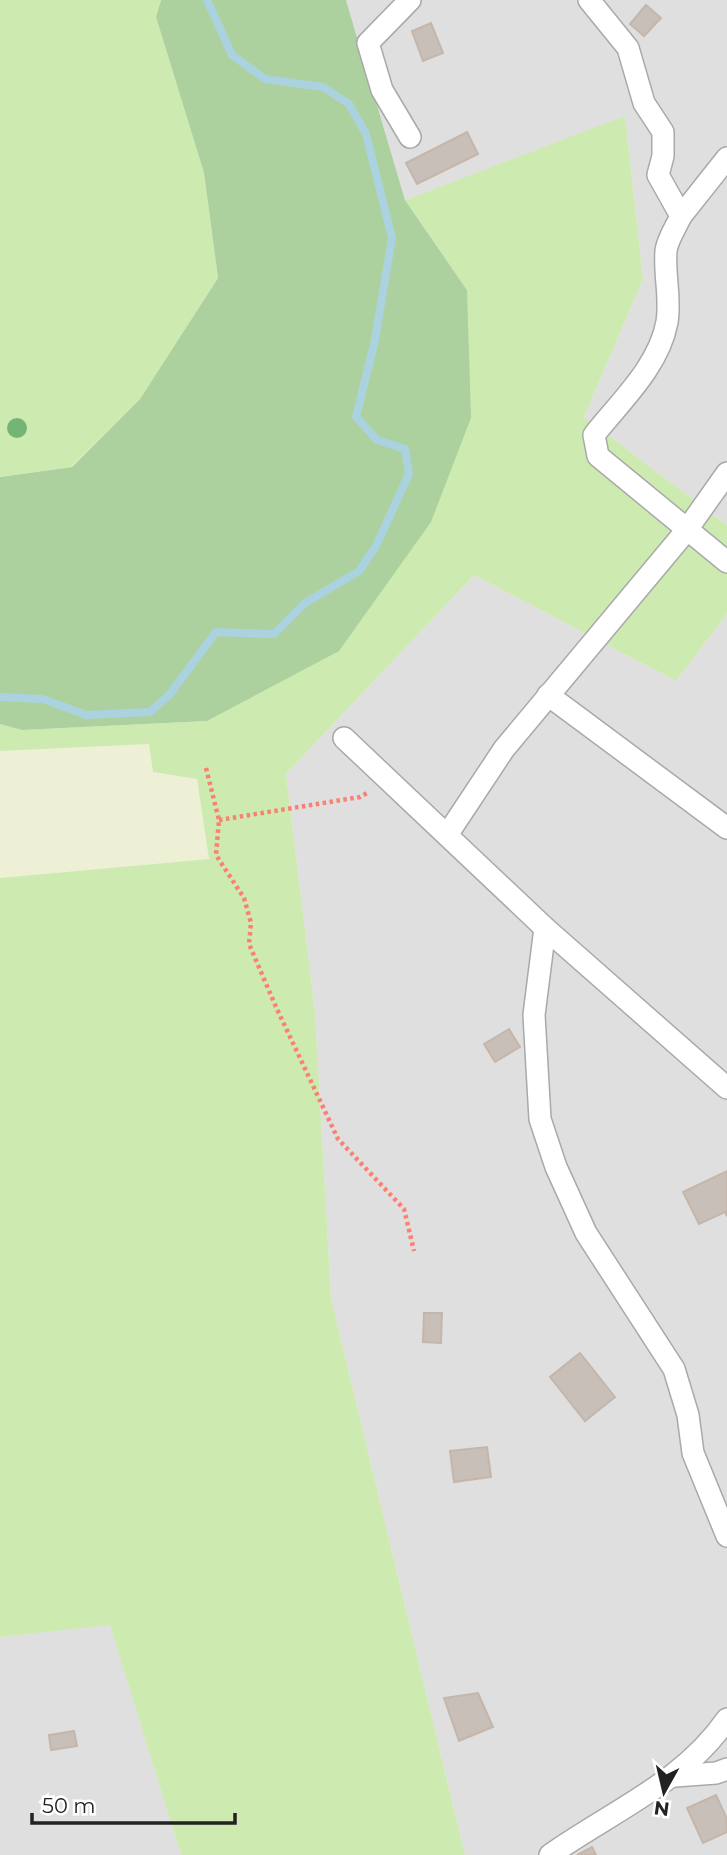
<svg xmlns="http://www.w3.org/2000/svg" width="727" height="1855" font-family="Montserrat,sans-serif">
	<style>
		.residential { fill: #e0dfdf }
		.farmland { fill: #eef0d5 }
		.grass { fill: #cdebb0 }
		.forest { fill: #add19e }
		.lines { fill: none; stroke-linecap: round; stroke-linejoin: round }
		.stream { stroke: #aad3df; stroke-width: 8 }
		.building { fill: #c7bfb8; stroke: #c4b6ab; stroke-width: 2 }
		.street-casing { stroke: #a9a9a9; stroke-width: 24 }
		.path { stroke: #fa8072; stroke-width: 4.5; stroke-dasharray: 3.5 3.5; stroke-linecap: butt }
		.street { stroke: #fff; stroke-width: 21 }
		.tree { fill: #74b475 }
	</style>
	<rect width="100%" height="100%" fill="#f2efe9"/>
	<g class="residential">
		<path d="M346 0H727V525L584 417 643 279 625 117 405 200Z"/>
		<path d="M474 575 676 681 727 614V1855H465L331 1298 315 1012 286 774Z"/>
		<path d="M110 1624 181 1855H0V1637Z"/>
	</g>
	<path class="farmland" d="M149 744 153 772 197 779 209 859 0 878V751Z"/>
	<g class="grass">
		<path d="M0 0H161L156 17 204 173 218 278 140 399 71 467 0 477Z"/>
		<path d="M625 116 643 279 584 417 727 525V614L676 681 474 575 286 774 315 1012 331 1298 465 1855H181L110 1625 0 1637V878L209 859 197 779 153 772 149 744 0 751V724L22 730 207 721 467 290 405 200Z"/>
	</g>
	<path class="forest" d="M161 0H346L405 200 467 290 471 418 431 522 339 651 207 721 22 730 0 724V477L72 467 140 399 218 278 204 173 156 17Z"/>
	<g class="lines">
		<path class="stream" d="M0 697 43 699 86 715 150 712 170 694 216 632 274 634 305 603 359 571 376 546 409 474 405 449 377 440 356 417 375 340 392 238 366 134 349 104 323 87 265 79 232 55 207 0"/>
	</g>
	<g class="building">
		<path d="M646 5 661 18 644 36 630 24Z"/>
		<path d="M431 23 443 53 423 61 412 31Z"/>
		<path d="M467 132 478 154 417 184 406 163Z"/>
		<path d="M509 1029 520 1047 495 1062 484 1044Z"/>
		<path d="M727 1171V1216L725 1212 699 1224 683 1192Z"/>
		<path d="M424 1313H442L441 1343 423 1342Z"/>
		<path d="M580 1353 615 1397 585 1421 550 1377Z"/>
		<path d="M487 1447 491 1477 454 1482 450 1451Z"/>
		<path d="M478 1693 493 1727 459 1741 444 1698Z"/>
		<path d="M74 1731 77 1746 51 1750 49 1735Z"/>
		<path d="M716 1795 727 1819V1832L703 1843 687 1808Z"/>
		<path d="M592 1847 596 1855H577Z"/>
	</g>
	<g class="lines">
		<g class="street-casing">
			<g id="street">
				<path d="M410 0 368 43 382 90 410 137"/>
				<path d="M589 0 628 48 644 103 663 132V156L658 175 681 216C676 227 667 240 666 251 664 275 671 298 667 322 659 366 621 401 594 435L598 456 727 562"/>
				<path d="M681 216 727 158"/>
				<path d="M548 695 727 828"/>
				<path d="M344 738 545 928 727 1088"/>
				<path d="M447 835 504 749 686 531 727 473"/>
				<path d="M545 928 534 1015 540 1119 556 1167 586 1233 674 1369 688 1415 693 1453 727 1536"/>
				<path d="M675 1776 716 1773 727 1769"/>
				<path d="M550 1855C612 1811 683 1783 727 1719"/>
			</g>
		</g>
		<g class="path">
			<path d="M206 768 219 820 216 855 244 898 251 923 249 944 276 1007 338 1139 404 1209 414 1251"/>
			<path d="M219 820 360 797 369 792"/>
		</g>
		<use href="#street" class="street"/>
	</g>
	<circle class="tree" cx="17" cy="428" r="10"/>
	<g transform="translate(664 1792) rotate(188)" stroke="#ffffff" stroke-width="5" paint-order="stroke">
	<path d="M0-5L12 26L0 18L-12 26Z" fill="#222222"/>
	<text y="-10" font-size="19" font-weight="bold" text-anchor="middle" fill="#222222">N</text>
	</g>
	<path d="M32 1813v10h203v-10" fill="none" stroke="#222222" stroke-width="3.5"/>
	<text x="42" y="1813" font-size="21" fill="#222222" stroke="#ffffff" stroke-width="5" paint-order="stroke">50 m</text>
</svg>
